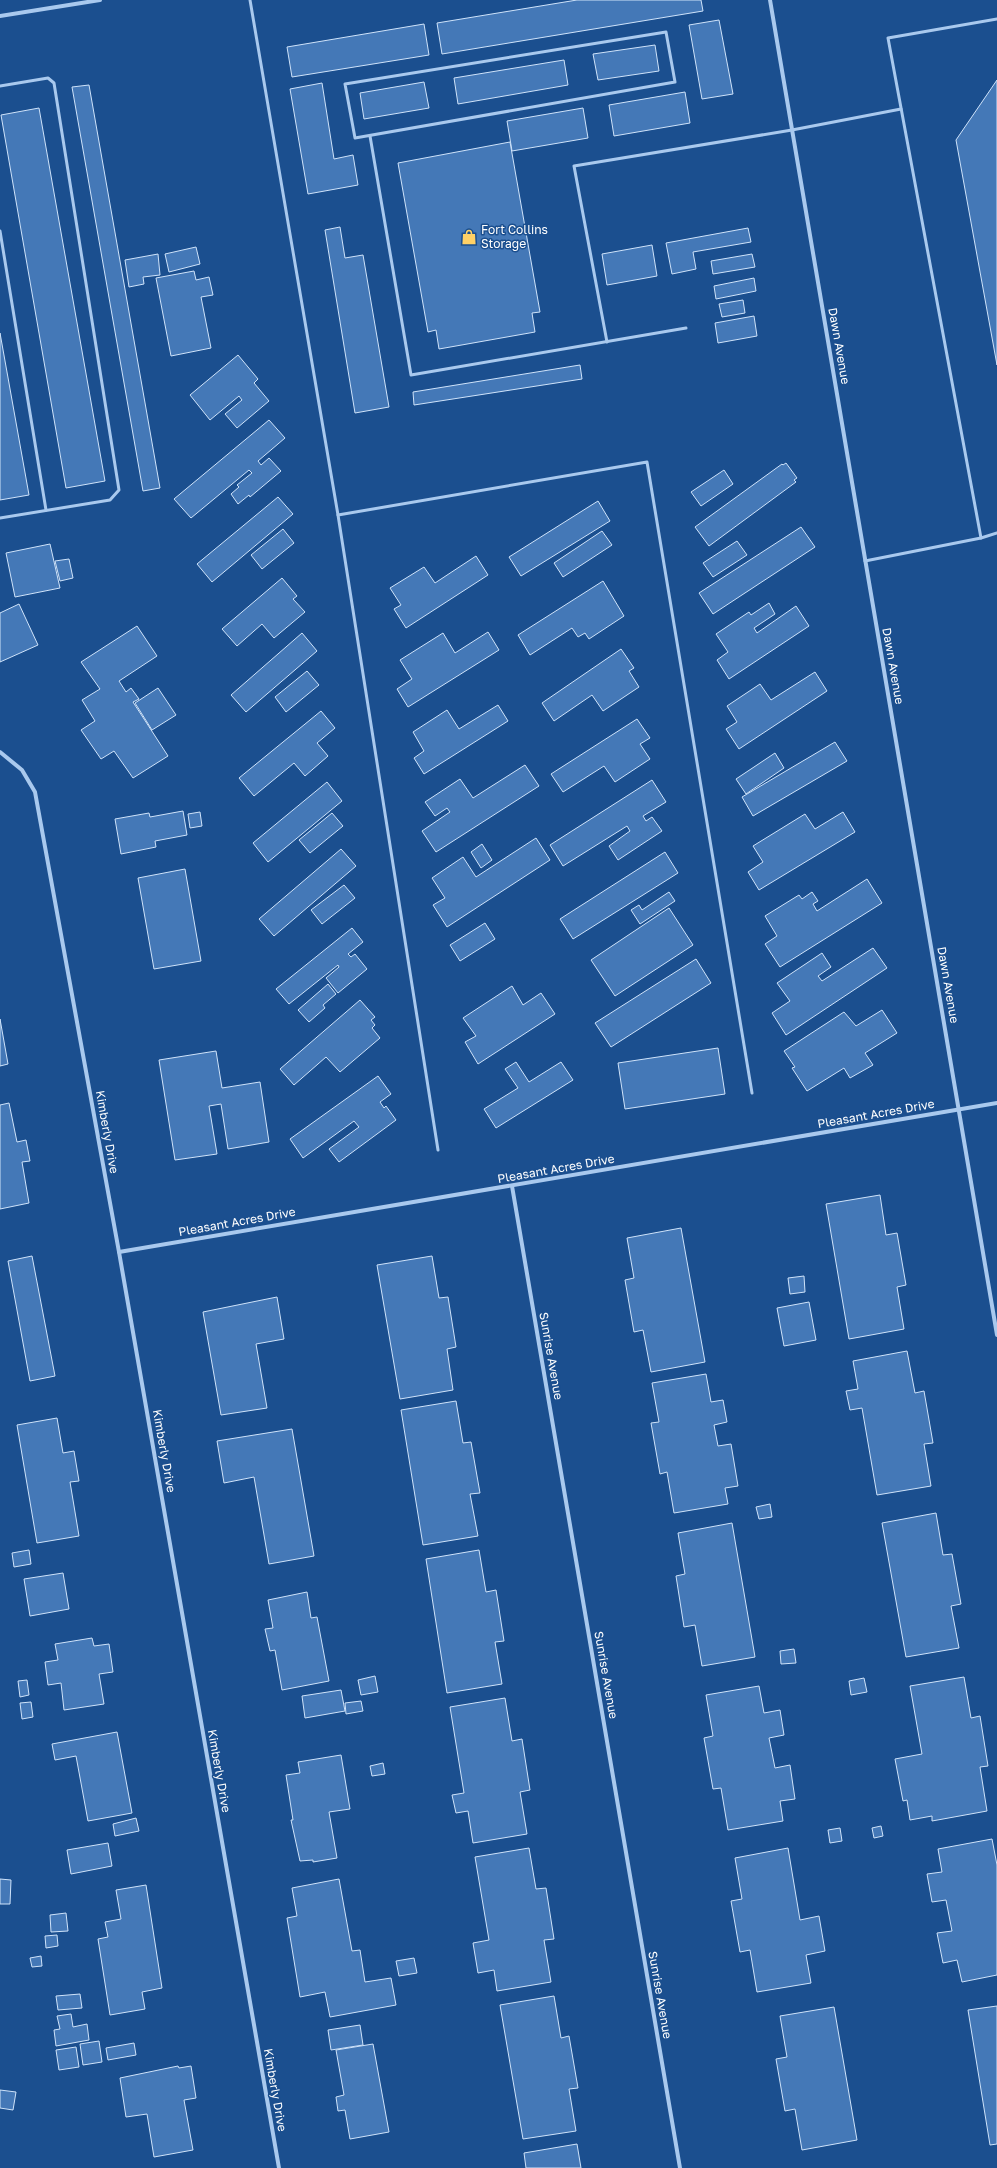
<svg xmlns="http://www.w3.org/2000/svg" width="997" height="2168" font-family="'Golos Text',sans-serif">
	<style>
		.building { fill: #4478b7; stroke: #cfe3fa }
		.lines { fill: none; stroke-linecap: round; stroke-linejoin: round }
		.lane { stroke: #a9c9ee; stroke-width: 3 }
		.street { stroke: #a9c9ee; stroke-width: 4 }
		.labels { text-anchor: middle; stroke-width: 3; stroke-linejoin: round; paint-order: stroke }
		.poi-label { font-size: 12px; fill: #fff; stroke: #1b4f8f; text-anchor: start }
		.street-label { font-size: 12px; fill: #fff; stroke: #1b4f8f }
	</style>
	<rect width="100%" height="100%" fill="#1b4f8f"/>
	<g class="building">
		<path d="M577 0H701L703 11 442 54 437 23Z"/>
		<path d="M719 20 733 94 702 99 689 25Z"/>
		<path d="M424 24 429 55 292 77 287 47Z"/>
		<path d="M655 45 659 71 598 80 593 54Z"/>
		<path d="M564 60 568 85 458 104 454 78Z"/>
		<path d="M997 80V365L956 140Z"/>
		<path d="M424 82 429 108 364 119 360 93Z"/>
		<path d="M322 83 334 159 353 155 358 185 308 194 290 89Z"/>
		<path d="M89 85 160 488 143 491 72 87Z"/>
		<path d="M685 92 690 123 614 136 609 105Z"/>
		<path d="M39 108 105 481 66 488 1 115Z"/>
		<path d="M583 108 588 138 512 151 507 121Z"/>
		<path d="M510 142 540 312 532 313 535 332 439 349 436 330 428 332 398 163Z"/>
		<path d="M340 227 345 258 363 255 389 407 355 413 325 230Z"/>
		<path d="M748 228 751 242 693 252 696 269 672 274 666 243Z"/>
		<path d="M652 245 657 276 607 285 602 254Z"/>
		<path d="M196 247 200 264 169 272 165 254Z"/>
		<path d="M158 254 160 275 143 277 144 284 129 287 125 260Z"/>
		<path d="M752 254 755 267 713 274 711 261Z"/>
		<path d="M194 271 196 280 209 277 213 295 201 297 211 348 171 356 156 278Z"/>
		<path d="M754 278 756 291 716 299 714 286Z"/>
		<path d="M743 300 745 313 722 317 719 304Z"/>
		<path d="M754 316 757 336 718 343 715 323Z"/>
		<path d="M0 333 29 495 0 500Z"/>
		<path d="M238 355 258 379 254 383 269 401 237 428 225 414 242 400 239 396 210 420 190 395Z"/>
		<path d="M580 365 582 379 414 405 413 392Z"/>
		<path d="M269 420 285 438 258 461 261 465 269 458 281 471 250 497 249 495 238 504 231 494 239 487 237 485 252 473 249 470 191 518 174 499Z"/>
		<path d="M786 463 797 478 794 480 796 482 709 546 695 527 782 464 783 465Z"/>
		<path d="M724 470 733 484 701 506 691 492Z"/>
		<path d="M278 497 293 514 212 582 197 564Z"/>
		<path d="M598 501 610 521 521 576 509 557Z"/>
		<path d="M801 527 815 547 713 614 699 593Z"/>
		<path d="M283 529 294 543 262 569 251 555Z"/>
		<path d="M602 531 612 545 563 577 554 563Z"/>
		<path d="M737 541 747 555 713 577 703 563Z"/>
		<path d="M50 544 60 588 15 597 6 553Z"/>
		<path d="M476 556 488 575 406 628 394 609 401 605 390 588 424 567 435 583Z"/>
		<path d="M69 559 73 578 60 581 55 561Z"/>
		<path d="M282 578 297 596 293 599 305 612 274 638 262 624 237 646 222 629Z"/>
		<path d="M603 581 624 616 589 639 585 633 578 637 572 628 530 655 518 635Z"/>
		<path d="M769 603 775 614 754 628 757 633 796 606 809 626 729 679 717 660 728 652 716 634 749 612 751 615Z"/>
		<path d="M19 604 38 645 0 662V613Z"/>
		<path d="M137 626 157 656 119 681 126 692 131 688 139 699 133 702 168 756 133 778 114 751 101 759 81 730 95 721 82 700 100 689 81 662Z"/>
		<path d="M488 632 499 650 408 707 397 689 412 679 400 660 443 633 455 653Z"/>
		<path d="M302 633 317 651 246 712 231 695Z"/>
		<path d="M621 649 634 668 629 671 639 687 603 711 592 695 554 721 542 703Z"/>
		<path d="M307 671 319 685 286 712 275 697Z"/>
		<path d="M815 672 827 691 739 749 726 729 737 722 727 706 760 684 771 700Z"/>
		<path d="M158 688 176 715 152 730 135 703Z"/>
		<path d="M498 705 508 721 424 774 414 758 424 751 413 732 447 710 459 729Z"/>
		<path d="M321 711 335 728 317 743 328 756 305 776 294 763 254 796 239 778Z"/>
		<path d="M637 719 650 738 640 744 650 759 615 782 604 766 563 792 551 774Z"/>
		<path d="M835 742 847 761 753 816 742 797Z"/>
		<path d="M775 753 784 768 746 794 736 779Z"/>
		<path d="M525 765 539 786 436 852 422 831 450 812 447 808 435 816 425 802 460 779 473 798Z"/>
		<path d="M652 780 666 802 643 816 646 821 652 817 662 831 618 860 609 846 630 831 627 826 563 866 550 845Z"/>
		<path d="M327 782 342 801 268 862 253 843Z"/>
		<path d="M183 811 187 835 155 841 156 847 121 854 115 819 149 813 150 817Z"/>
		<path d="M200 812 202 826 190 828 188 814Z"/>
		<path d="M843 812 855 832 759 890 748 872 763 862 753 846 805 814 815 829Z"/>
		<path d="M332 813 343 826 310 853 299 840Z"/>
		<path d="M536 838 550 860 447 927 433 905 445 898 432 878 463 857 476 877Z"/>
		<path d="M482 844 492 860 481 868 471 852Z"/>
		<path d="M341 849 356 866 274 936 259 919Z"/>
		<path d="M665 852 678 873 573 939 560 919Z"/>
		<path d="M185 869 201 961 154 969 138 878Z"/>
		<path d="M867 879 882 903 780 967 765 944 777 936 765 916 799 895 802 899 812 892 818 901 813 904 817 911Z"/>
		<path d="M344 885 355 898 322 924 311 910Z"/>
		<path d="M669 892 675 901 640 924 631 910 639 905 642 910Z"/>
		<path d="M669 908 693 945 615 996 591 960Z"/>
		<path d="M485 923 495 939 460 961 450 945Z"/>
		<path d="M352 928 363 942 348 954 351 957 355 954 367 969 338 993 326 978 339 967 338 965 289 1004 276 989Z"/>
		<path d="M873 948 887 968 786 1035 772 1013 790 1001 777 983 822 953 831 967 818 976 822 981Z"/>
		<path d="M696 959 711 983 611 1047 595 1023Z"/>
		<path d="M328 984 336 994 323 1005 325 1008 309 1022 298 1010Z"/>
		<path d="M512 986 523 1005 541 993 555 1014 478 1064 465 1042 476 1036 463 1018Z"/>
		<path d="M360 1000 375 1017 371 1020 375 1025 372 1028 380 1038 340 1072 326 1057 294 1085 280 1069Z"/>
		<path d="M882 1010 897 1033 865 1053 873 1065 850 1078 844 1068 807 1091 792 1068 795 1067 784 1051 844 1012 856 1026Z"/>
		<path d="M0 1019 8 1064 0 1066Z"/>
		<path d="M718 1048 725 1094 625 1109 618 1063Z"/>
		<path d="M216 1051 222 1088 260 1082 269 1142 228 1149 221 1104 209 1106 217 1154 175 1160 159 1060Z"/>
		<path d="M516 1062 529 1082 561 1062 573 1080 496 1128 484 1109 518 1088 505 1069Z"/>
		<path d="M378 1076 391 1094 380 1102 384 1108 386 1106 396 1120 339 1162 329 1149 359 1127 354 1121 303 1158 290 1139Z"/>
		<path d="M9 1103 17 1142 26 1140 30 1161 22 1162 29 1203 0 1209V1105Z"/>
		<path d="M880 1195 886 1235 897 1233 906 1285 897 1287 904 1329 849 1339 826 1204Z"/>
		<path d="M681 1228 705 1362 651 1372 643 1330 634 1332 625 1280 634 1278 627 1238Z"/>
		<path d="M32 1256 55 1376 30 1381 8 1261Z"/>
		<path d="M432 1256 439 1298 448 1297 456 1347 447 1349 453 1390 400 1399 377 1265Z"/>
		<path d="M804 1276 805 1292 790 1294 788 1278Z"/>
		<path d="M277 1297 284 1339 256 1344 267 1408 221 1415 203 1312Z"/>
		<path d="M809 1302 816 1340 784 1346 777 1308Z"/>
		<path d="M907 1351 915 1393 924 1391 933 1443 924 1444 931 1486 877 1495 862 1408 850 1410 846 1391 858 1389 853 1361Z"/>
		<path d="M706 1374 711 1402 723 1400 727 1422 714 1425 718 1446 731 1444 738 1486 725 1488 728 1504 674 1513 667 1472 660 1474 651 1423 659 1422 652 1383Z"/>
		<path d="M456 1401 463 1443 471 1442 480 1493 470 1494 478 1536 423 1545 401 1410Z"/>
		<path d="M57 1418 63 1453 74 1451 79 1481 70 1482 79 1536 37 1543 17 1425Z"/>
		<path d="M292 1429 314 1556 269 1564 254 1477 224 1483 217 1441Z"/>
		<path d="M770 1504 772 1517 759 1519 756 1507Z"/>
		<path d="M936 1513 943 1555 952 1554 961 1604 951 1606 959 1648 906 1657 882 1523Z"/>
		<path d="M732 1523 755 1657 702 1666 695 1625 684 1627 676 1576 685 1574 678 1533Z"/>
		<path d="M29 1550 31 1564 14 1567 12 1553Z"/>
		<path d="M479 1550 486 1592 496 1590 504 1641 495 1642 502 1684 447 1693 426 1559Z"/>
		<path d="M63 1573 69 1609 30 1616 24 1579Z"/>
		<path d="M307 1592 311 1618 317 1617 329 1681 282 1690 275 1650 270 1651 265 1629 273 1628 268 1600Z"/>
		<path d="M92 1638 94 1646 109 1644 113 1672 99 1674 104 1704 64 1710 61 1683 48 1685 45 1662 58 1660 55 1644Z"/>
		<path d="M794 1649 796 1663 781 1664 780 1651Z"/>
		<path d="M375 1676 378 1692 361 1695 358 1680Z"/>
		<path d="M964 1677 971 1718 980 1716 988 1766 980 1767 987 1811 932 1821V1816L910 1820 907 1800 903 1801 895 1759 922 1754 910 1686Z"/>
		<path d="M864 1678 867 1692 851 1695 849 1681Z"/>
		<path d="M27 1680 29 1695 20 1697 18 1681Z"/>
		<path d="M759 1686 764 1713 780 1710 784 1735 769 1738 775 1768 790 1765 795 1799 780 1801 783 1821 728 1830 721 1788 713 1789 704 1738 713 1736 706 1695Z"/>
		<path d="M341 1690 345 1711 305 1718 302 1696Z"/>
		<path d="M505 1698 512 1741 522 1739 530 1790 520 1792 527 1834 473 1843 468 1811 456 1813 452 1795 464 1793 450 1707Z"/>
		<path d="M361 1701 363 1711 346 1714 345 1703Z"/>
		<path d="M31 1702 33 1717 22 1719 20 1703Z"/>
		<path d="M117 1732 132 1813 88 1821 76 1756 55 1760 52 1744Z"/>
		<path d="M341 1755 350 1809 329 1812 337 1858 313 1862V1860L300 1861 291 1820H293L286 1775 300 1773 298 1762Z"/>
		<path d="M383 1763 385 1774 372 1776 370 1766Z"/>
		<path d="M136 1818 139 1831 115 1836 113 1824Z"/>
		<path d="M881 1826 883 1836 874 1838 872 1828Z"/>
		<path d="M840 1828 842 1841 830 1843 828 1830Z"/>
		<path d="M992 1839 997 1865V1975L962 1982 957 1960 943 1963 937 1933 952 1931 946 1900 932 1902 927 1874 942 1872 938 1849Z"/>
		<path d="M108 1843 112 1866 71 1874 67 1850Z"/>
		<path d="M529 1848 536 1889 546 1888 554 1939 544 1940 551 1982 497 1991 494 1970 478 1973 473 1943 489 1940 475 1857Z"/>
		<path d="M788 1848 800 1920 819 1916 825 1951 806 1955 811 1983 757 1992 750 1950 740 1952 731 1901 742 1899 735 1858Z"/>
		<path d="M0 1879 11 1880 10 1904H0Z"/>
		<path d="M339 1879 352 1951 360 1950 365 1982 391 1978 396 2005 330 2017 325 1992 300 1997 287 1918 297 1916 292 1888Z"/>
		<path d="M146 1885 162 1988 142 1992 145 2009 110 2015 98 1939 108 1937 105 1922 121 1919 116 1890Z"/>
		<path d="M66 1913 68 1931 51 1932 50 1915Z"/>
		<path d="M57 1935 58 1946 46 1948 45 1936Z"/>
		<path d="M41 1956 42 1966 32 1967 30 1958Z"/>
		<path d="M414 1958 417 1973 399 1976 396 1961Z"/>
		<path d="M80 1994 82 2008 58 2010 56 1996Z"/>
		<path d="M554 1996 561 2038 569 2036 578 2088 569 2089 576 2131 523 2139 500 2005Z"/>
		<path d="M997 2006V2144L990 2145 968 2010Z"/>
		<path d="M834 2007 857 2140 802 2150 795 2109 785 2111 776 2059 787 2057 780 2016Z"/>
		<path d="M71 2014 73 2027 87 2024 89 2040 56 2046 54 2030 60 2029 57 2016Z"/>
		<path d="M360 2025 363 2045 331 2050 328 2030Z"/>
		<path d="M99 2041 102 2062 83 2065 80 2044Z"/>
		<path d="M134 2043 136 2055 108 2060 106 2048Z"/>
		<path d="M373 2044 389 2132 350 2139 345 2110 338 2111 336 2097 344 2095 336 2050Z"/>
		<path d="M76 2047 79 2067 59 2070 56 2050Z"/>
		<path d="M178 2066 179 2068 191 2066 196 2098 184 2100 193 2150 154 2157 147 2114 126 2117 120 2078Z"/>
		<path d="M0 2090 16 2092 13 2110 0 2108Z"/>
		<path d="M577 2144 581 2168H526L524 2153Z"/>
	</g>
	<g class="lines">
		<g class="lane">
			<path d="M250 0 338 515 438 1150"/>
			<path d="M666 32 675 82 355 138 345 84Z"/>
			<path d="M0 86 48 78 54 83 119 490 110 500 0 518"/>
			<path d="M370 136 411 375 686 328"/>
			<path d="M0 231 46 510"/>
			<path d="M607 342 574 166 792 130 901 109"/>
			<path d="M338 515 647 462 752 1093"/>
			<path d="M981 538 888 38 997 19"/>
			<path d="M865 561 981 538 997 533"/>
		</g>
		<g class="street">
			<path d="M770 0 997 1335"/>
			<path d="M0 16 100 0"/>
			<path d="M0 752 22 770 35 792 119 1252 279 2168"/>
			<path d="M512 1186 680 2168"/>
			<path d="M119 1252 997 1103"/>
		</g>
	</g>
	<defs>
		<g id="shop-bare" transform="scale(1.2)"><path d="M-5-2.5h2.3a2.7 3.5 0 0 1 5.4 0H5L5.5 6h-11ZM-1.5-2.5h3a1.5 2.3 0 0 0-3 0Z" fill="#ffd166" stroke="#1b4f8f" stroke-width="2.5" paint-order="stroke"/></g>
	</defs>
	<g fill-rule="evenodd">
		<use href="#shop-bare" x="469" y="237"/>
	</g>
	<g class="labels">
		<g class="poi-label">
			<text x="481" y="234">Fort Collins<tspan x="481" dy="14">Storage</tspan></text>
		</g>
		<g class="street-label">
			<text transform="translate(839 346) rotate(80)" y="4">Dawn Avenue</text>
			<text transform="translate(893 666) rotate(80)" y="4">Dawn Avenue</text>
			<text transform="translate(948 985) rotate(80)" y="4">Dawn Avenue</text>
			<text transform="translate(876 1114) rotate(-10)" y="4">Pleasant Acres Drive</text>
			<text transform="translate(107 1132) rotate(80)" y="4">Kimberly Drive</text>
			<text transform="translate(556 1169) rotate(-10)" y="4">Pleasant Acres Drive</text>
			<text transform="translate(237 1222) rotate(-10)" y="4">Pleasant Acres Drive</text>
			<text transform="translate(551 1356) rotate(80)" y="4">Sunrise Avenue</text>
			<text transform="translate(164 1451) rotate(80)" y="4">Kimberly Drive</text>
			<text transform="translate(606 1675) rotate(80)" y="4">Sunrise Avenue</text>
			<text transform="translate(219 1771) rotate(80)" y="4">Kimberly Drive</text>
			<text transform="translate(660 1995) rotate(80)" y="4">Sunrise Avenue</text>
			<text transform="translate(275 2090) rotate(80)" y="4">Kimberly Drive</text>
		</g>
	</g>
</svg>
